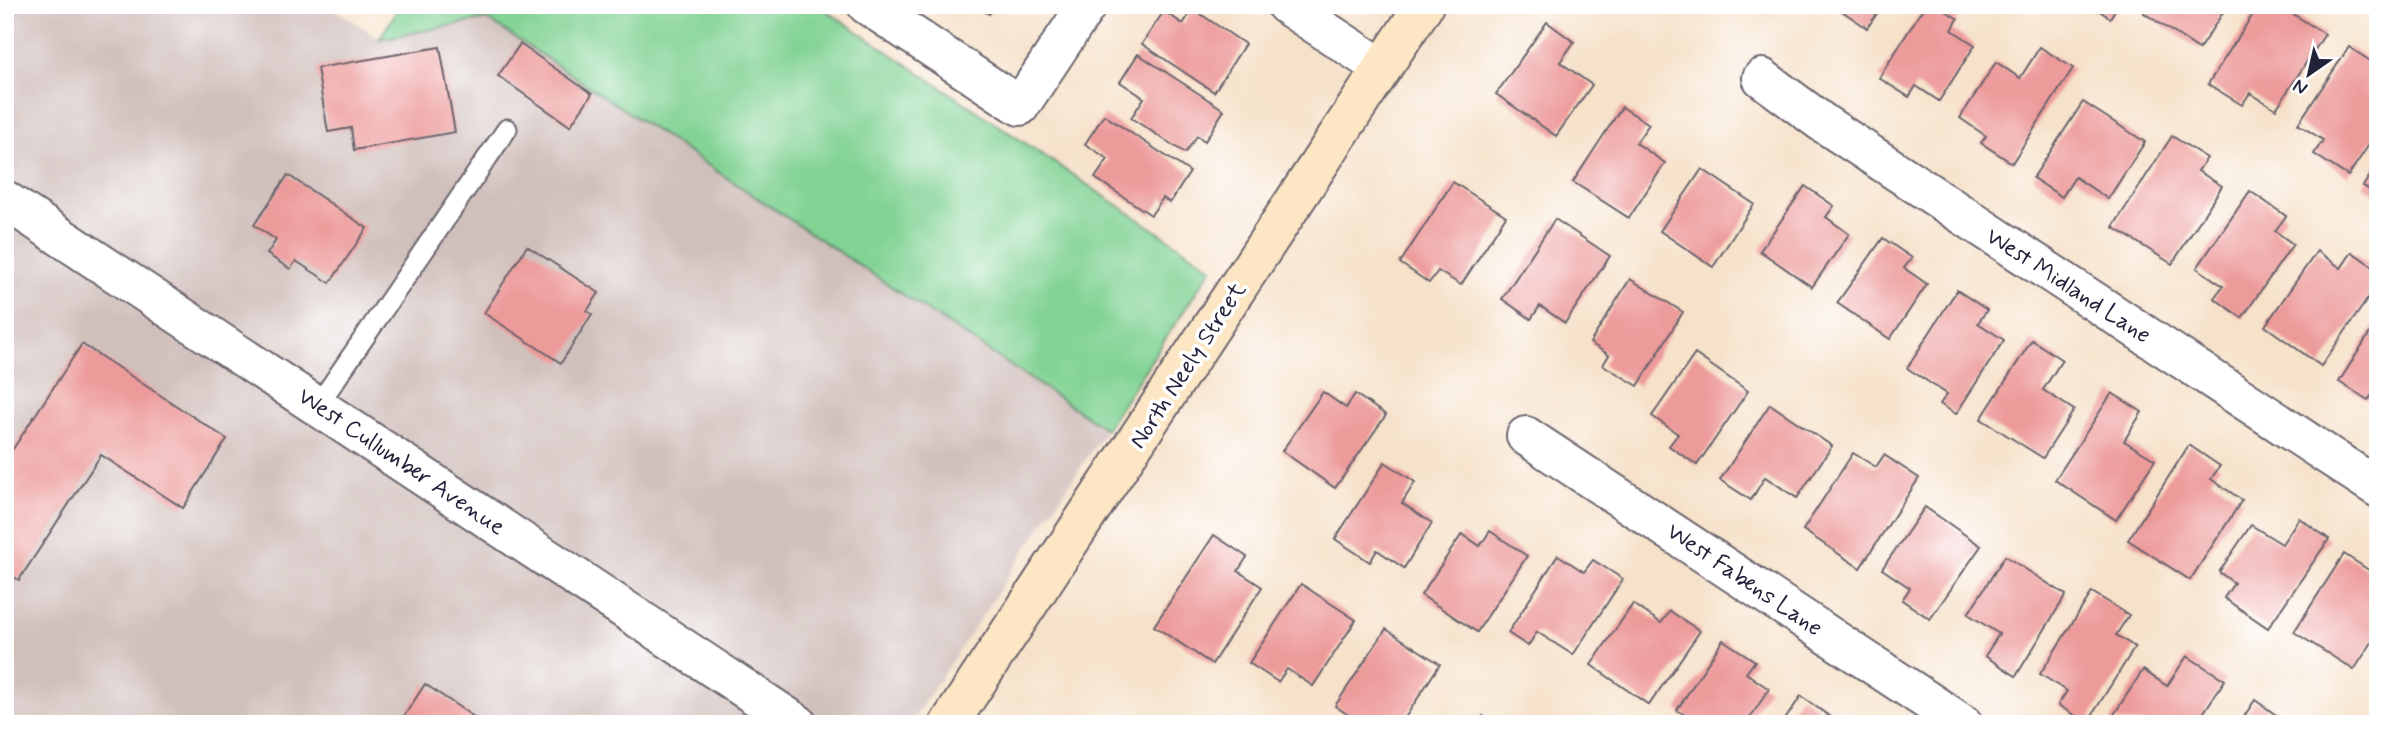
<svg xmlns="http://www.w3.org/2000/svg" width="2383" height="729" font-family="Mynerve,sans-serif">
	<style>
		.industrial { fill: #d0c0bc }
		.green { fill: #82d394; stroke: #527a68; stroke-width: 2 }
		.building { fill: #ed9a9a }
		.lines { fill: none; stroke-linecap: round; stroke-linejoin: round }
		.lane-casing { stroke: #6c656d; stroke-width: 23 }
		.street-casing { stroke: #6c656d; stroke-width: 42 }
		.secondary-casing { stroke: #6c656d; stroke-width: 42 }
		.lane { stroke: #fff; stroke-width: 19 }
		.street { stroke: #fff; stroke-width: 38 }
		.secondary { stroke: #fce6c4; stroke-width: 38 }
		.labels { text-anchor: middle; stroke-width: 7; stroke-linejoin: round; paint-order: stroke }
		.street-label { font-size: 24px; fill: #22223b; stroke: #fff }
	</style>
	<rect width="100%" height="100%" fill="#fff"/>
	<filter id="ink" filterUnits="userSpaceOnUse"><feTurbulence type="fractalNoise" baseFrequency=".0143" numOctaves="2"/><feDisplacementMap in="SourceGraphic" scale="14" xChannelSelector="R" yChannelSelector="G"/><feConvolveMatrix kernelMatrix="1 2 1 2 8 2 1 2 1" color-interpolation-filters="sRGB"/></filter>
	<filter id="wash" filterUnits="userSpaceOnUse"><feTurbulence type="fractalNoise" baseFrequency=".00686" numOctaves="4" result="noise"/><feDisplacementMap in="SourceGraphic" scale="28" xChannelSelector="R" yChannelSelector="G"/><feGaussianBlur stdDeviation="1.57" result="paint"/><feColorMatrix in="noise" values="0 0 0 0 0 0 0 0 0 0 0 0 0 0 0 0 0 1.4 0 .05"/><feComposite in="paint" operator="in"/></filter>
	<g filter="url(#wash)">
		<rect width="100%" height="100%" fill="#f6e1c9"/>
		<path class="industrial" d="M5 5H328L379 38 487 19 1106 429 910 724H5Z"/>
		<path class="green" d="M401 5H818L1212 268 1106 429 487 19 379 39Z"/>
		<g id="blocks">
			<g class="building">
				<path d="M976 5H995L989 14Z"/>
				<path d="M1842 5H1883L1867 28 1839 9Z"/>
				<path d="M1925 5H1937L1958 19 1952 30 1975 45 1939 101 1916 86 1909 97 1879 78Z"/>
				<path d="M2091 5H2118L2110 18Z"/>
				<path d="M2149 5H2228L2199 49 2144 13Z"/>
				<path d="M2259 5H2295L2298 7 2293 14 2325 34 2276 109 2250 93 2242 105 2208 84Z"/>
				<path d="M1193 9 1245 44 1214 92 1142 44 1164 11 1183 24Z"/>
				<path d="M1547 22 1574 42 1560 62 1592 85 1556 136 1496 94Z"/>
				<path d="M520 44 592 94 570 126 498 76Z"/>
				<path d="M440 47 455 132 354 150 351 128 328 132 317 68Z"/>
				<path d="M2040 47 2073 68 2012 163 1981 143 1986 136 1960 118 1996 62 2020 78Z"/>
				<path d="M2349 47 2378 66V131L2348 176 2314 154 2323 140 2298 124Z"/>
				<path d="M1138 54 1224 110 1205 141 1197 136 1185 153 1131 118 1144 98 1120 82Z"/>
				<path d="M2083 102 2145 142 2108 199 2075 177 2062 197 2033 178Z"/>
				<path d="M1622 107 1649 124 1636 143 1665 163 1629 218 1573 182Z"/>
				<path d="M1104 115 1190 172 1170 203 1163 198 1151 215 1095 178 1108 159 1085 144Z"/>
				<path d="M2172 136 2207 158 2198 171 2222 186 2172 264 2113 227Z"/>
				<path d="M2378 164V195L2363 186Z"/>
				<path d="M1702 169 1754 204 1713 267 1660 231Z"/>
				<path d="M288 175 367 228 330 283 296 261 290 269 267 254 276 240 254 225Z"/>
				<path d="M1453 182 1506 216 1461 285 1438 271 1429 283 1400 263Z"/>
				<path d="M1805 186 1834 206 1826 217 1849 234 1812 287 1760 251Z"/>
				<path d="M2250 191 2286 216 2275 231 2293 244 2242 318 2214 298 2223 286 2197 268Z"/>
				<path d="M1555 219 1610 256 1565 323 1540 306 1531 319 1502 299Z"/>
				<path d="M1883 238 1912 258 1904 268 1927 284 1890 339 1837 303Z"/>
				<path d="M527 246 599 293 587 311 592 314 561 363 484 313Z"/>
				<path d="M2317 251 2341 268 2352 252 2378 270V284L2321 366 2265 326Z"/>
				<path d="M1630 279 1683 312 1638 386 1603 365 1609 355 1590 343Z"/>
				<path d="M1957 290 1987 310 1978 323 2004 340 1956 414 1940 404 1947 394 1907 368Z"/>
				<path d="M2378 320V388L2368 400 2339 382Z"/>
				<path d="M2032 340 2062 360 2043 390 2074 410 2043 458 1981 419Z"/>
				<path d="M82 344 227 439 183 508 101 455 19 580 5 572V491L11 483 5 479V461Z"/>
				<path d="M1695 354 1748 391 1697 465 1669 446 1678 434 1652 416Z"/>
				<path d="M1323 392 1346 408 1355 394 1386 415 1335 488 1282 451Z"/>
				<path d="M2112 393 2142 412 2124 441 2155 460 2116 520 2055 480Z"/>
				<path d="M1770 404 1832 446 1797 498 1765 477 1751 500 1720 480Z"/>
				<path d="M2189 445 2220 466 2211 479 2242 500 2190 580 2128 540Z"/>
				<path d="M1853 453 1876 467 1884 455 1919 478 1860 568 1803 530Z"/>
				<path d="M1385 462 1415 482 1402 503 1432 523 1404 568 1377 550 1370 562 1335 539Z"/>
				<path d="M1925 507 1981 546 1930 619 1902 600 1910 588 1882 569Z"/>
				<path d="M2299 518 2329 539 2268 628 2224 598 2234 583 2219 572 2251 525 2282 544Z"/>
				<path d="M1490 531 1527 556 1477 632 1421 595 1462 534 1480 546Z"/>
				<path d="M1214 535 1247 557 1238 571 1262 587 1212 664 1154 626Z"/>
				<path d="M2344 554 2378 576V633L2354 670 2294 632Z"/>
				<path d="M1558 555 1584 572 1593 560 1623 579 1573 655 1537 632 1528 646 1508 633Z"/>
				<path d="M2005 556 2066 595 2016 676 1985 656 1999 634 1968 614Z"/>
				<path d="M1301 584 1356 620 1313 686 1287 669 1278 682 1249 663Z"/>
				<path d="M2092 592 2129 615 2116 635 2135 647 2087 723 2058 705 2067 691 2040 674Z"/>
				<path d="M1633 604 1661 623 1670 611 1700 631 1649 705 1591 665Z"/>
				<path d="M1386 629 1440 664 1401 724H1362L1335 706Z"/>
				<path d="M1723 640 1755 661 1746 673 1769 689 1746 724H1699L1677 710Z"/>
				<path d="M2187 656 2225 680 2196 724 2109 722 2143 670 2167 686Z"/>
				<path d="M425 684 484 724H399Z"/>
				<path d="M1801 696 1829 716 1823 724H1782Z"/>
				<path d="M2255 700 2289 724H2239Z"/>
				<path d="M1483 716 1495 724H1479Z"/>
			</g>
		</g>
	</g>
	<g filter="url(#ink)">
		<use href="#blocks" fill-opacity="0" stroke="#6c656d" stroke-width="2"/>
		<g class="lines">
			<g class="lane-casing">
				<path id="lane" d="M318 405 507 129"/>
			</g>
			<g class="street-casing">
				<g id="street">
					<path d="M867 5 1020 106 1087 5"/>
					<path d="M1286 5 1382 68"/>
					<path d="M1762 78 1823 123 2378 488"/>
					<path d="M5 200 798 724"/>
					<path d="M1526 436 1963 724"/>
				</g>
			</g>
			<g class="secondary-casing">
				<path id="secondary" d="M949 724 1424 5"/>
			</g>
			<use href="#lane" class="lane"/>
			<use href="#street" class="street"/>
			<use href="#secondary" class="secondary"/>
		</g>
	</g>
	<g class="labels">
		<g class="street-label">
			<text transform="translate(2069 285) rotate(33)" y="8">West Midland Lane</text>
			<text transform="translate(1187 365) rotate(-57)" y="8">North Neely Street</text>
			<text transform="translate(402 461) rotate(34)" y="8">West Cullumber Avenue</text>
			<text transform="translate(1745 579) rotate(34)" y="8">West Fabens Lane</text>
		</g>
	</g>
	<rect width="2383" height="729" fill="none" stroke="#fff" stroke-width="28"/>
	<g transform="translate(2309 74) rotate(214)" stroke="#ffffff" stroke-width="5" paint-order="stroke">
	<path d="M0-5L12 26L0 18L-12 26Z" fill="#22223b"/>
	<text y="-10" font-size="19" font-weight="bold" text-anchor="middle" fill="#22223b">N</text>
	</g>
</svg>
